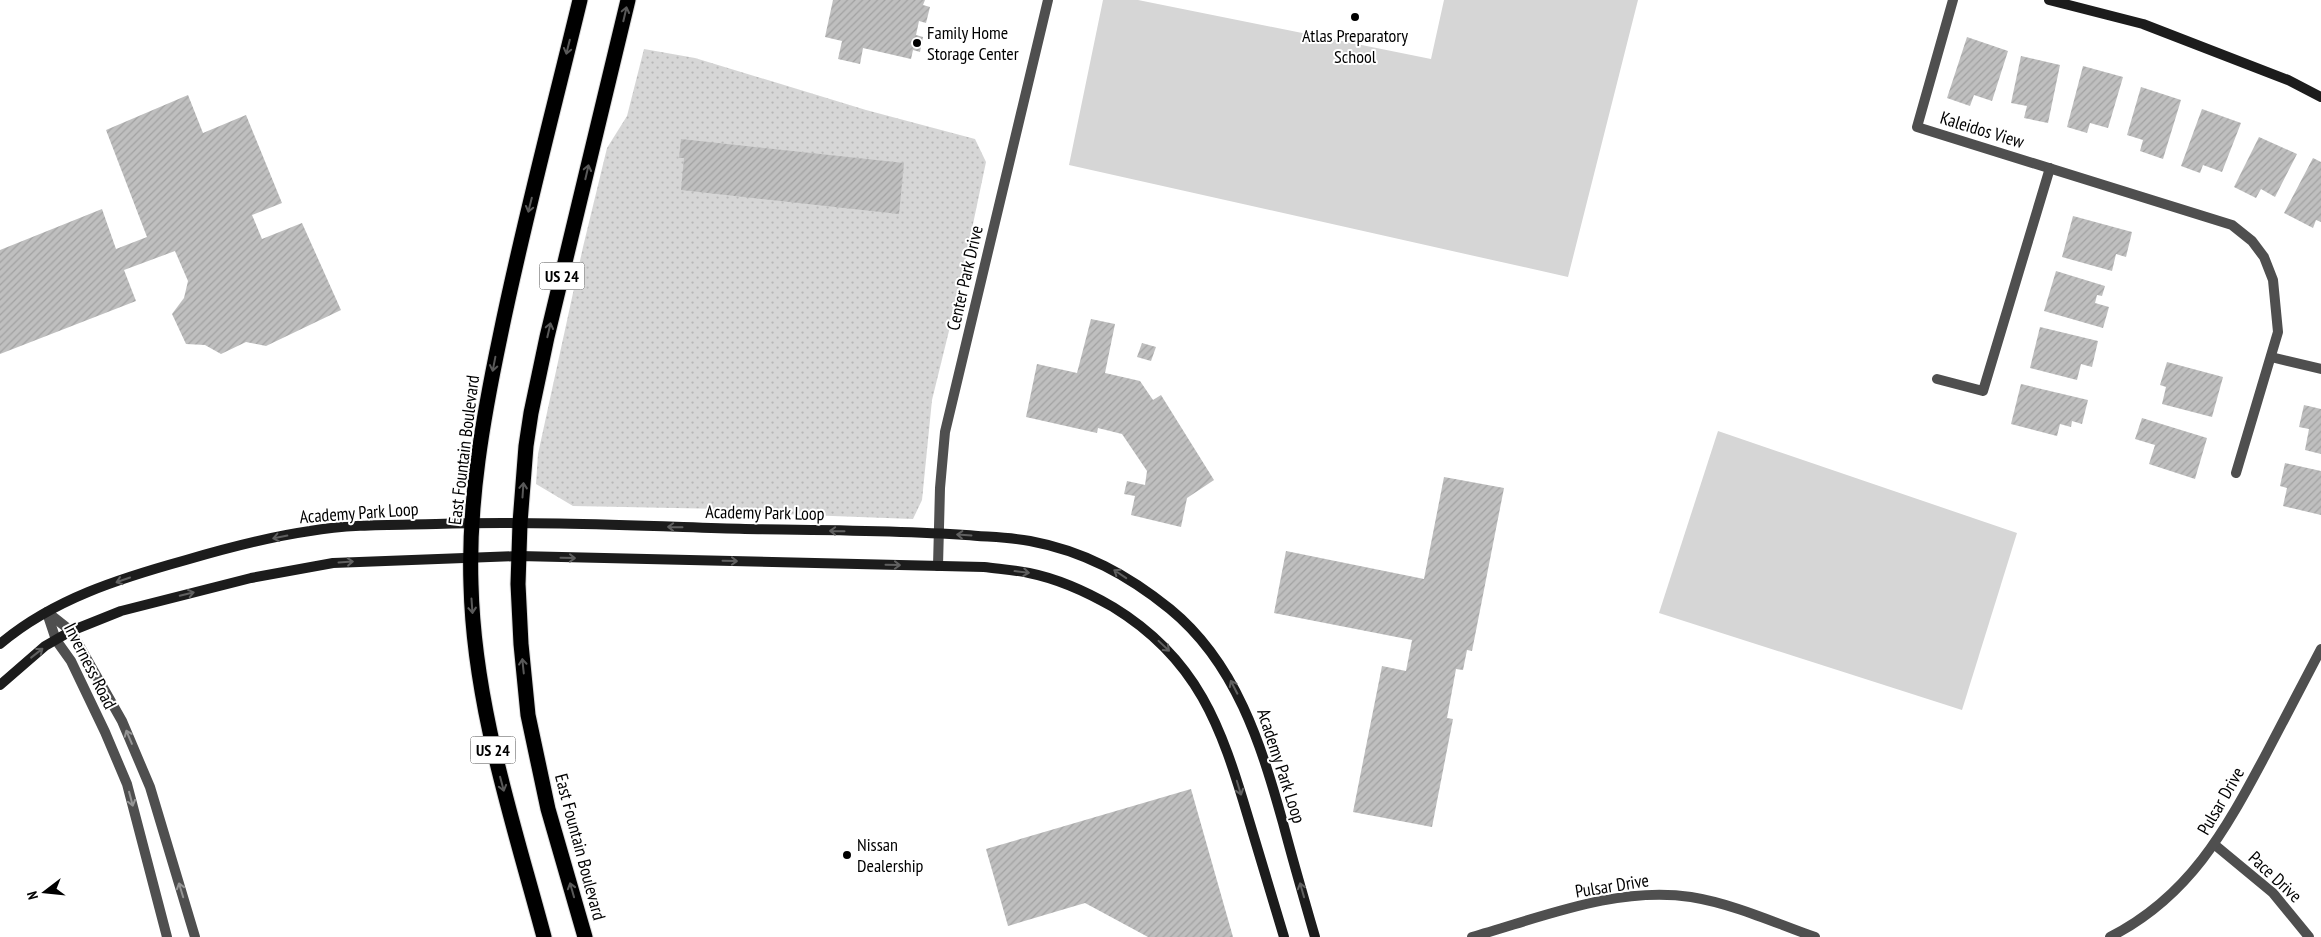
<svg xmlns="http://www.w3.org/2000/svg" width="2321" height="937" font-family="'PT Sans Narrow',sans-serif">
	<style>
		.grass { fill: url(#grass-dots) }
		.pitch { fill: #d6d6d6 }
		.building { fill: url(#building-hatch) }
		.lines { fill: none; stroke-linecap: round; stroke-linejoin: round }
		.highway-casing { stroke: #dbdbdb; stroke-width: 17 }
		.street { stroke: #4f4f4f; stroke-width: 10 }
		.secondary { stroke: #1c1c1c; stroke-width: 10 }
		.highway { stroke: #000; stroke-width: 15 }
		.oneway { stroke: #595959 }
		.oneway2 { stroke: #606060 }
		.oneway3 { stroke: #959595 }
		.poi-dot { fill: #000; stroke: #fff; stroke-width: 2 }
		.labels { text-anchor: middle; stroke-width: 4; stroke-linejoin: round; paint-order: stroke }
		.shield { fill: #fff; stroke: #4c4c4c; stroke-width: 1 }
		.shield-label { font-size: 16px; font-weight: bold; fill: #000 }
		.poi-label { font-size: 18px; fill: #000; stroke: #fff; text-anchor: start }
		.street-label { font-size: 18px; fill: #000; stroke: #fff }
	</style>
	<defs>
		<pattern id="grass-dots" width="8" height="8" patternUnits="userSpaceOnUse" patternTransform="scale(1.25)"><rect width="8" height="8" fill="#d6d6d6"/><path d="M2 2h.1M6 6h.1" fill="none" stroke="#b6b6b6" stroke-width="1.8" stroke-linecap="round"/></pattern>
		<pattern id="building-hatch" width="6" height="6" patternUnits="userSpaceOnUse" patternTransform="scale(1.25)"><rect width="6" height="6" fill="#bfbfbf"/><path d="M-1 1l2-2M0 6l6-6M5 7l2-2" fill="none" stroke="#a2a2a2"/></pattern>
	</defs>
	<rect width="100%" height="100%" fill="#fff"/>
	<path class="grass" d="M644 49 695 58 866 110 975 139 986 162 960 286 932 400 922 500 913 519 779 514 725 509 573 506 536 484 538 454 583 247 607 148 627 116Z"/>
	<g class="pitch">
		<path d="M1103 0H1138L1431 59 1444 0H1638L1568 277 1069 165Z"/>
		<path d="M1718 431 2017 533 1962 710 1659 613Z"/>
	</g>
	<g class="building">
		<path d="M833 0H925L923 5 930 7 926 23 919 21 916 35 923 37 920 52 913 50 911 59 863 48 860 64 838 59 842 41 825 37Z"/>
		<path d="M1967 37 2008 51 1992 101 1974 95 1970 106 1947 98Z"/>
		<path d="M2021 56 2060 65 2048 123 2024 118 2027 106 2011 103Z"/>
		<path d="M2083 66 2123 77 2108 128 2090 123 2087 133 2067 127Z"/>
		<path d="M2141 87 2181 100 2163 159 2140 151 2143 140 2127 135Z"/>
		<path d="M188 95 203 133 246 115 282 203 252 215 262 239 302 223 341 310 266 346 246 342 221 354 205 345 186 344 172 314 184 298 188 281 175 251 124 270 136 301 0 354V250L102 209 116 249 147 237 106 130Z"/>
		<path d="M2202 109 2241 123 2222 172 2203 165 2200 173 2181 166Z"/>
		<path d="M2259 137 2297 154 2275 197 2261 189 2256 198 2234 187Z"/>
		<path d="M681 139 904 163 899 214 681 190 684 158H679Z"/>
		<path d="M2313 158 2321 162V222L2316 220 2313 228 2284 213Z"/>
		<path d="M2073 216 2132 232 2126 257 2116 254 2112 271 2062 257Z"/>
		<path d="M2056 271 2105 286 2102 296 2097 295 2095 303 2109 307 2103 328 2044 311Z"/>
		<path d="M1091 319 1115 324 1105 373 1140 381 1153 400 1161 395 1214 480 1187 498 1181 527 1131 515 1135 496 1124 494 1127 481 1145 485 1147 471 1122 434 1098 428 1097 433 1026 417 1037 364 1077 373Z"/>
		<path d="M2040 327 2098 341 2092 367 2081 364 2077 380 2030 368Z"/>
		<path d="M1142 343 1156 347 1151 361 1137 357Z"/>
		<path d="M2167 362 2223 377 2212 417 2162 404 2166 387 2160 385Z"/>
		<path d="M2021 384 2088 400 2082 424 2072 421 2071 427 2060 424 2057 436 2011 424Z"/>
		<path d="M2304 405 2321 409V454L2305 450 2309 429 2299 427Z"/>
		<path d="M2142 418 2207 438 2195 479 2149 464 2155 445 2135 439Z"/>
		<path d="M2285 463 2321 471V515L2283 506 2287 488 2280 486Z"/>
		<path d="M1444 477 1504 488 1472 651 1467 650 1463 670 1456 669 1447 718 1453 719 1432 827 1353 812 1382 666 1406 671 1412 640 1274 613 1286 551 1424 579Z"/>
		<path d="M1191 789 1233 937H1148L1085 903 1008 926 986 849Z"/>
	</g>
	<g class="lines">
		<g class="highway-casing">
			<g id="highway">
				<path d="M544 937C513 821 474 706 471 585 468 502 483 418 500 337 523 224 553 112 580 0"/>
				<path d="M585 937 548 809 528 715 521 644 518 584 520 523 526 446 531 413 547 337 628 0"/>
			</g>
		</g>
		<g class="street">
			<path d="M1953 0 1917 127 2232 225 2252 241 2264 257 2273 280 2278 332 2236 473"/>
			<path d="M2271 357 2321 369"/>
			<path d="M1937 379 1983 391 2050 168"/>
			<path d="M938 566 940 488 945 432 1048 0"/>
			<path d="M47 612 71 631 122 721 150 787 195 937"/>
			<path d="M47 613 56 640 71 661 105 732 127 784 167 937"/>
			<path d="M2215 845 2273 893 2309 937"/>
			<path d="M1472 937C1543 917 1617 886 1691 897 1734 904 1775 923 1815 937"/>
			<path d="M2110 937C2189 897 2225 831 2265 756 2283 721 2302 685 2321 649"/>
		</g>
		<g class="secondary">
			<path d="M2049 0 2143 24 2288 80 2321 97"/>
			<path d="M0 644C53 599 121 578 186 560 227 548 268 537 310 531 351 524 394 525 436 524 539 521 642 526 745 529 819 530 893 530 966 535 987 537 1009 537 1030 541 1084 551 1128 575 1170 609 1236 663 1261 744 1283 823 1293 861 1304 899 1315 937"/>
			<path d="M0 685 45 646 71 631 121 611 251 578 333 563 519 556 984 567C999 569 1015 570 1029 573 1059 579 1087 592 1113 607 1198 659 1221 726 1248 817 1260 857 1272 897 1284 937"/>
		</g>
		<use href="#highway" class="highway"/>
	</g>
	<defs><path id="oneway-shaft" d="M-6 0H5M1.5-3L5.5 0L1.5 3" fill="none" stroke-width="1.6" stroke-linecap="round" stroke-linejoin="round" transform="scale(1.25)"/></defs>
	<g class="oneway">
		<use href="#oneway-shaft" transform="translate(625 14) rotate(-77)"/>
		<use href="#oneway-shaft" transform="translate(568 47) rotate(104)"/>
		<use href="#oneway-shaft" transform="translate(587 172) rotate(-77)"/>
		<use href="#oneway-shaft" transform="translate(530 205) rotate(104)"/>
		<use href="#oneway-shaft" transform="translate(549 330) rotate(-77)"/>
		<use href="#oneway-shaft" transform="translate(494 364) rotate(101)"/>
		<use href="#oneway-shaft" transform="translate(523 490) rotate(-86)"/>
		<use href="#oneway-shaft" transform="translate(472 606) rotate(86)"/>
		<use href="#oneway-shaft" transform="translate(523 666) rotate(-96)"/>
		<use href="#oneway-shaft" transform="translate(502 784) rotate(75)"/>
		<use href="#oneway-shaft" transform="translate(572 890) rotate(-106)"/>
	</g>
	<g class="oneway2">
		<use href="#oneway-shaft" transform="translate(675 527) rotate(-179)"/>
		<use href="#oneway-shaft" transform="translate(837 531) rotate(-179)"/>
		<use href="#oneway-shaft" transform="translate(964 535) rotate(-176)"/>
		<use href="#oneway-shaft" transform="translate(280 537) rotate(169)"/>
		<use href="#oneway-shaft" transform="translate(568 558) rotate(1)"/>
		<use href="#oneway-shaft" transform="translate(730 561) rotate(1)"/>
		<use href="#oneway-shaft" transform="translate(346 562) rotate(-4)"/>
		<use href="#oneway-shaft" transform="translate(893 565) rotate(1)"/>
		<use href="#oneway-shaft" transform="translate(1022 572) rotate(7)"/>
		<use href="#oneway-shaft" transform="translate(1120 574) rotate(-146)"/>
		<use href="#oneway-shaft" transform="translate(123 580) rotate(161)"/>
		<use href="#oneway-shaft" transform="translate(187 594) rotate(-14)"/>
		<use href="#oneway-shaft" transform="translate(1164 646) rotate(43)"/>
		<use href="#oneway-shaft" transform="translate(37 653) rotate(-38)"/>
		<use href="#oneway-shaft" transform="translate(1234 687) rotate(-117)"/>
		<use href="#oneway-shaft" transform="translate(1239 788) rotate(73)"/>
		<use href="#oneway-shaft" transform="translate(1302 890) rotate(-106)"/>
	</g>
	<g class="oneway3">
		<use href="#oneway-shaft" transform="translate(129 737) rotate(-113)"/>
		<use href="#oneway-shaft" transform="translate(131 799) rotate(75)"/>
		<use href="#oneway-shaft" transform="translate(181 890) rotate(-107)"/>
	</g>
	<g class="poi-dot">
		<circle cx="1355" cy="17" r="5"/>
		<circle cx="917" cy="43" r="5"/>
		<circle cx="847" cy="855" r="5"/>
	</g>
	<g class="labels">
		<g class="shield">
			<rect x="539.5" y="262.5" width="45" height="27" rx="4"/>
			<rect x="470.5" y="736.5" width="45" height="27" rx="4"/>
		</g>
		<g class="shield-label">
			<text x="562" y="282">US 24</text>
			<text x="493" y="756">US 24</text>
		</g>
		<g class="poi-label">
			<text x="927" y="39">Family Home<tspan x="927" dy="21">Storage Center</tspan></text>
			<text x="1355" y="42" text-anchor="middle">Atlas Preparatory<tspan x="1355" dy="21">School</tspan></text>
			<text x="857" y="851">Nissan<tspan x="857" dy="21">Dealership</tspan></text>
		</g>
		<g class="street-label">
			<text transform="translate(1982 130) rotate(17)" y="6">Kaleidos View</text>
			<text transform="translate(965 278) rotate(-77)" y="6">Center Park Drive</text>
			<text transform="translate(464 450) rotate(-83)" y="6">East Fountain Boulevard</text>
			<text transform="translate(359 513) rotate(-4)" y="6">Academy Park Loop</text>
			<text transform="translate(765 513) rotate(1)" y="6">Academy Park Loop</text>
			<text transform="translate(90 666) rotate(63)" y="6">Inverness Road</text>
			<text transform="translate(1281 766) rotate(72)" y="6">Academy Park Loop</text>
			<text transform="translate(2221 801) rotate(-60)" y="6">Pulsar Drive</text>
			<text transform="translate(580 847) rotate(75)" y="6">East Fountain Boulevard</text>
			<text transform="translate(2275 877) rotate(43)" y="6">Pace Drive</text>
			<text transform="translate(1612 886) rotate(-9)" y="6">Pulsar Drive</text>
		</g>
	</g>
	<g transform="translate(45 892) rotate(254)" stroke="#ffffff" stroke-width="4" paint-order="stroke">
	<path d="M0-4L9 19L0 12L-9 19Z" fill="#000000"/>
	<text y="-8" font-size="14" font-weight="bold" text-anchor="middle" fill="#000000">N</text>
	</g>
</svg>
